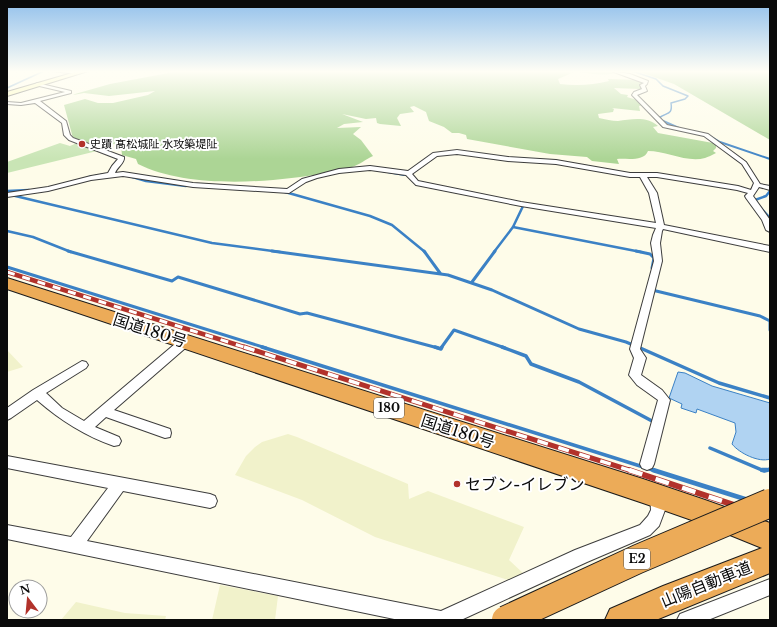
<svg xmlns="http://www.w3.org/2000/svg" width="777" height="627" font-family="'Libre Baskerville','Noto Sans JP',serif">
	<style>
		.farmland { fill: #f1f2cb }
		.green { fill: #c9e5b5 }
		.forest { fill: #acd595 }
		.water { fill: #b0d3f2; stroke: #3b81c5 }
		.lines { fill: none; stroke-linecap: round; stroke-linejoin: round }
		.stream-far5 { stroke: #3b81c5; stroke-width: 1.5 }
		.stream-far4 { stroke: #3b81c5; stroke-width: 2 }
		.stream-far3 { stroke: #3b81c5; stroke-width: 2.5 }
		.stream-far2 { stroke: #3b81c5; stroke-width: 3 }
		.stream-far1 { stroke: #3b81c5; stroke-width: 3.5 }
		.stream { stroke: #3b81c5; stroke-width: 4.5 }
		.street-casing { stroke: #3d3d3d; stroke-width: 2 }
		.secondary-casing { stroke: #2c2c2c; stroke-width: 2 }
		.highway-casing { stroke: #1b1b1b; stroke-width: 2 }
		.street { fill: #fff; fill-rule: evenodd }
		.secondary { fill: #fbfaa7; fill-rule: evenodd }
		.highway { fill: #ecab58; fill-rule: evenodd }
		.rail-far2-casing { stroke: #b2322b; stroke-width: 4.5 }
		.rail-far1-casing { stroke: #b2322b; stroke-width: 5 }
		.rail-casing { stroke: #b2322b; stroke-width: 6 }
		.rail-far2 { stroke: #fff; stroke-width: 3; stroke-dasharray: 8; stroke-linecap: butt }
		.rail-far1 { stroke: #fff; stroke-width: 3.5; stroke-dasharray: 11; stroke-linecap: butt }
		.rail { stroke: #fff; stroke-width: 4.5; stroke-dasharray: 14; stroke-linecap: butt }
		.highway-bridge-casing { stroke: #1b1b1b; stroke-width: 30; stroke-linecap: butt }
		.highway-bridge { stroke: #ecab58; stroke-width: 28 }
		.poi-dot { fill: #b2322b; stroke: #fff; stroke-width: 1.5 }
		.labels { text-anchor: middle; stroke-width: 4; stroke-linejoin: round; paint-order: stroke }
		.far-poi-label { font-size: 11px; fill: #0a0a0a; stroke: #fff; text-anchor: start }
		.shield { fill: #fff; stroke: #545454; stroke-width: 1 }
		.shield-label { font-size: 12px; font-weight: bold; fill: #0a0a0a }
		.near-street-label { font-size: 16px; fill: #0a0a0a; stroke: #fff }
		.near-poi-label { font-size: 16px; fill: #0a0a0a; stroke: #fff; text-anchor: start }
	</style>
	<rect width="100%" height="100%" fill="#fefce9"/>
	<g class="farmland">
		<path d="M7 350 23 367 7 372Z"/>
		<path d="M288 434 297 437 408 484 409 499 428 491 524 527 509 560 524 574 508 580 375 537 302 500 235 475 246 456 255 447 262 442Z"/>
		<path d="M220 585 278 596 275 620H212Z"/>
		<path d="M76 602 125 613 166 616 165 620H61Z"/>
	</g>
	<path class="green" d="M79 142 97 151 7 173V162L60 143 70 146Z"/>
	<g class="forest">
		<path d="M179 71H612L615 73C600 77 584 72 569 71L568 72 572 73 558 79 560 84C577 86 593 85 609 81L608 79 640 80 644 82 639 85 642 88 641 89 614 88 621 94 628 95 627 97 640 101 643 105 639 106 640 111 612 108 614 109 613 112 598 114 599 118C605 119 612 121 618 121 631 119 648 116 658 126L653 127 658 133 713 143 716 145V148L713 151 716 153C712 155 708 157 705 158 687 163 666 151 648 151 644 162 627 158 617 159L619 164 592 161 587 157 550 154 467 139 466 135 459 133H452L444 127 429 121 426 112 414 106 410 107 414 112 400 114 397 118 401 126 380 124 377 123 376 118 366 119 342 114 363 122 344 124 337 128 361 127 353 134 361 140 373 156C366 159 359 165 352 167 343 170 334 171 325 173 272 183 187 189 138 164L136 159 122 155 121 146 107 142 90 143 73 138 64 105 85 99 98 103H113L148 95 155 91 109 96 84 93 73 95 75 94 110 84Z"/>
		<path d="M637 71H770V140L674 84Z"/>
	</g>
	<path class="water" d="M678 372 685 373 712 386 770 403V459C759 463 739 453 732 444L736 432 735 423 697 409 696 413 681 408 682 404 669 398Z"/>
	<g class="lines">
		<g class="stream-far5">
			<path d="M632 71 656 79 663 86 688 96 685 99 671 103C673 116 666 112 659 118"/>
			<path d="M70 76 89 71"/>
			<path d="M7 88 44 71"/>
		</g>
		<g class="stream-far4">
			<path d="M660 117 661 120 679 128"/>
			<path d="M708 135 720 142 770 159"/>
			<path d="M382 171 404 175"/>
			<path d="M129 176 132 177"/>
			<path d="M90 177 105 174"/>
		</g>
		<g class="stream-far3">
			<path d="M129 176 146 181 186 186"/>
			<path d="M89 177 96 176"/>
			<path d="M7 191 29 190"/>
			<path d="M285 192 370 216 392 225 425 252"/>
			<path d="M7 194 212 243 280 252"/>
			<path d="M756 202 755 200 766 196 770 191"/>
			<path d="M759 206 770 218"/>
			<path d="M513 227 641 252"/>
			<path d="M7 231 33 237 71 252"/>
			<path d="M494 252 513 227 524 204"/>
		</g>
		<g class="stream-far2">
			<path d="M68 251 172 281 178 277 300 314 307 313 438 348"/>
			<path d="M272 251 448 275 492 290 579 329 626 342 640 348"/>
			<path d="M424 251 440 273"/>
			<path d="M636 251 650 254 654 258 652 268"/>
			<path d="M7 267 266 348"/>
			<path d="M472 282 495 251"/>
			<path d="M652 290 760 316 770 321V330"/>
			<path d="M441 348 454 330 505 348"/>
		</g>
		<g class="stream-far1">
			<path d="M262 347 656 471"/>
			<path d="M435 347 441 349 442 347"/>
			<path d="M502 347 526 356 531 364 579 382 652 421"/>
			<path d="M638 347 719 383 770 398"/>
			<path d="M710 448 764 471 770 469"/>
		</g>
		<g class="stream">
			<path d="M653 470 748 500"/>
			<path d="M762 470H767"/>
		</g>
		<g class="street-casing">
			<g id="street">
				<path d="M52 71H67L79 73 77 74Z"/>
				<path d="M611 71 630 74 648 81 647 84 645 86 647 91 637 95 667 125 708 134 746 162 760 184 770 186V190L759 187 753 196 770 220V232L766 230 762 220 746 198 745 196 748 193 737 190 657 177H647L657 193 664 225 770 246V252L663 229 662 231 660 243 662 261 640 349 646 358 641 375 662 390 670 400 654 464 652 468 647 470 642 468 640 464 658 400 637 385 629 375 634 358 630 349 654 261 651 243 653 235 656 228 521 206 416 185 406 175 370 170 339 173 317 178 306 182 289 193 193 187 123 176 91 180 48 191 7 197V193L48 187 91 176 108 173 112 166 118 159 69 140 64 135 62 123 35 103 21 105 7 104V102L21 103 65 92 35 85 37 83 71 91V93L40 101 66 121 70 135 73 138 124 157C125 163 117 167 115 173L123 172 193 183 287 189 302 179 339 169 370 166 408 171 433 153 457 150 508 157 556 160 630 173H657L738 186 751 190 754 183 742 164 704 136 663 127 632 95 634 92 642 89 640 85 644 83ZM457 154 508 161 556 164 630 177H640L649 193 656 223 521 202 418 181 412 174 437 156Z"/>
				<path d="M186 337 190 338 191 341 190 344 114 410 170 429 171 433 170 437 165 438 106 417 95 427 119 437 121 441 119 445 114 446C85 436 60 420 37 400L11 418 7 420V408L33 390 82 361 86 362 88 365 86 368 46 393 62 408 84 421 182 338Z"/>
				<path d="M7 456 210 494 215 496 217 501 215 506 210 508 123 491 87 541 441 611 575 550 640 525 648 516 651 510 650 496 652 491 657 489 662 491 664 496 665 510 659 526 650 535 587 562 461 620H399L7 539V525L71 537 108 488 7 468Z"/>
				<path d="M770 579V595L708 620H677L680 614Z"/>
			</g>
		</g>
		<g class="secondary-casing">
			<path id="secondary" d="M79 71H88L7 96V92Z"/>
		</g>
		<g class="highway-casing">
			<path id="highway" d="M7 278 643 479 705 500 770 523V573L656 620H605L610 609 663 586 762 548 703 524 643 503 7 289Z"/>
		</g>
		<use href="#street" class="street"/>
		<use href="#secondary" class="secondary"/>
		<use href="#highway" class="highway"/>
		<g class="rail-far2-casing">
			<path id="rail-far2" d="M7 272 247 348"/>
		</g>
		<g class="rail-far1-casing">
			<path id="rail-far1" d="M244 347 632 471"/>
		</g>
		<g class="rail-casing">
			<path id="rail" d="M629 470 770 517"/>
		</g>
		<use href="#rail-far2" class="rail-far2"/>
		<use href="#rail-far1" class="rail-far1"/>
		<use href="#rail" class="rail"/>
		<g class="highway-bridge-casing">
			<path id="highway-bridge" d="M506 620 638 559 770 503"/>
		</g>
		<use href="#highway-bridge" class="highway-bridge"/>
	</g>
	<linearGradient id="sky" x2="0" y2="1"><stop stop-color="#91c0ec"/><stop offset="0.45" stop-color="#fffef5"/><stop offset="1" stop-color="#fffef5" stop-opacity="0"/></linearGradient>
	<rect width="777" height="159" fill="url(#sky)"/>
	<g class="poi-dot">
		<circle cx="82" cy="144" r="4"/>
		<circle cx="457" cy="484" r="4"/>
	</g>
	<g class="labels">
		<g class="far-poi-label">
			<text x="90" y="148">史蹟 髙松城阯 水攻築堤阯</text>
		</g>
		<g class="shield">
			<rect x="374" y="398" width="30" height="20" rx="3"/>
			<rect x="624" y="549" width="26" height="20" rx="3"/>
		</g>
		<g class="shield-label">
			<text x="389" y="412">180</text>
			<text x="637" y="563">E2</text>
		</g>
		<g class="near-street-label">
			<text transform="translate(150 330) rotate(18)" y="6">国道180号</text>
			<text transform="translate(458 431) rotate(18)" y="6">国道180号</text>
			<text transform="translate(706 584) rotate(-22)" y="6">山陽自動車道</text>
		</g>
		<g class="near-poi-label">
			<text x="465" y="490">セブン-イレブン</text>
		</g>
	</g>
	<rect width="777" height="627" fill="none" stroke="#0a0a0a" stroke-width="16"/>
	<g transform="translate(28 599) rotate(344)"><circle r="19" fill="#ffffff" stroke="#9d9d9d"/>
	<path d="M0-3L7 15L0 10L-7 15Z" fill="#b2322b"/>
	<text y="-6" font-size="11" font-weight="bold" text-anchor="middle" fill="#0a0a0a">N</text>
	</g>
</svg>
